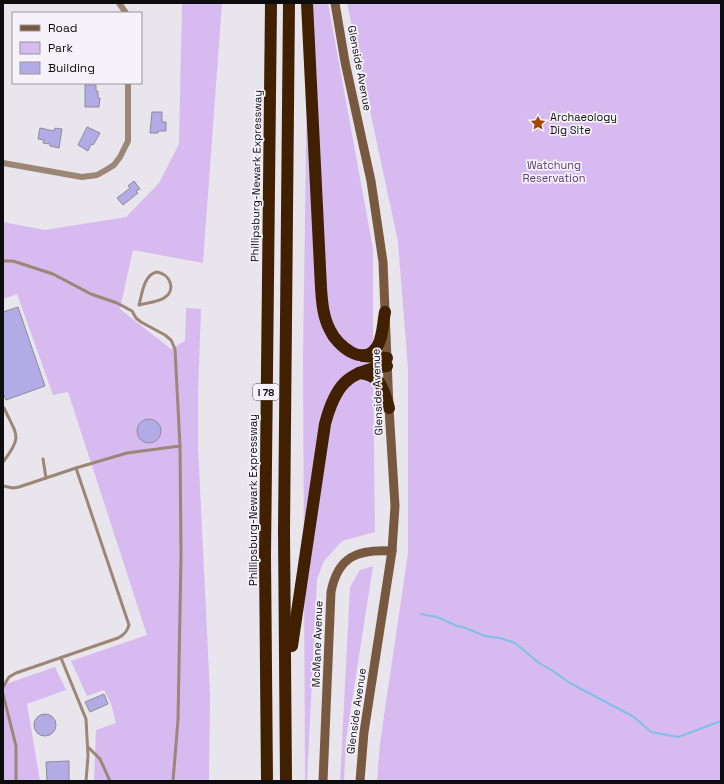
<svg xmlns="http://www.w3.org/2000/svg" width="724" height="784" font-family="'Space Grotesk',sans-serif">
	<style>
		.green { fill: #d7bbf0 }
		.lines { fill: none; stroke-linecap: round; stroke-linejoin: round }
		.stream { stroke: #82bfe5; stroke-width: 2 }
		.building { fill: #b3abe5; stroke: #8d8c94 }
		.lane { stroke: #9c8675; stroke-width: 3 }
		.street { stroke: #9c8675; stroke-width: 6 }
		.secondary { stroke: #78593f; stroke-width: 9 }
		.highway { stroke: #402000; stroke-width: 12 }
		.labels { text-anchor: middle; stroke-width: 3.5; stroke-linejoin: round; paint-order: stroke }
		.shield { fill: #f6f2fa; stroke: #535155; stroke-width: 1 }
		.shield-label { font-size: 10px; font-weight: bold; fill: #0d0c0e }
		.street-label { font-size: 11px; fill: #0d0c0e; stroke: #f6f2fa }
		.poi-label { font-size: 11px; fill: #0d0c0e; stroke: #f6f2fa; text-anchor: start }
		.park-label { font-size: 11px; fill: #5f397c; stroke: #f6f2fa }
	</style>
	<rect width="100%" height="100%" fill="#e9e5ec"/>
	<g class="green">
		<path d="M182 3H222L203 263 133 250 120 309 171 349 185 341 186 308 201 309 198 393V446L210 694 209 781H94L96 730 116 723 111 704 104 690 87 696 71 661 147 635 68 392 53 395 17 294 3 299V222L45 230 126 217 159 183 179 144Z"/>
		<path d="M308 3H328L373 249V363L375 532 342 541 324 561 317 579 307 781H305L303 357Z"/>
		<path d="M347 3H721V781H377L380 743 408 553V369L398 242Z"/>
		<path d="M373 566 346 740 344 781H340L350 587 360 570Z"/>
		<path d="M55 667 66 690 27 704 40 781H3V685Z"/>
	</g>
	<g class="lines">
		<path class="stream" d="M421 614 437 617 457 626 463 627 485 636 500 638 515 643 539 663 553 671 570 683 634 717 651 732 678 737 721 721"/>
	</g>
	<g class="building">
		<path d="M85 85H96V91H98V98H100L99 107H85Z"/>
		<path d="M152 112H162V122H166V131H158V133H150Z"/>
		<path d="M87 127 100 133 95 142 93 145 91 144 88 151 78 145Z"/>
		<path d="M40 128 54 131 55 128 62 129 59 148 50 146V144L43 143 44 140 38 139Z"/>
		<path d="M134 181 140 189 136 191 138 193 123 205 117 198 130 188 128 186Z"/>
		<path d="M18 307 45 386 6 400 3 393V312Z"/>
		<circle cx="149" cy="431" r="12"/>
		<path d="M104 694 108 704 90 712 85 702Z"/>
		<circle cx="45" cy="725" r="11"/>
		<path d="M69 761V781H47L46 762Z"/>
	</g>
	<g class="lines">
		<g class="lane">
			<path d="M3 261H13L53 274 91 294 117 303 132 311 136 318 141 322 165 335 171 340 175 349 180 446 181 555 178 720 173 781"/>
			<path d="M157 272C170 274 177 290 164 298 158 302 146 303 139 305 142 294 144 274 157 272Z"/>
			<path d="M43 459 46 478"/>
			<path d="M3 462C23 436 17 436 4 408"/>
			<path d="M76 468 127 453 180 446"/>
			<path d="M3 486 13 488 19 487 76 468 129 625C127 632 124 635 118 638L16 673 9 677 3 687"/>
			<path d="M61 658 86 719 88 756 86 781"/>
			<path d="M3 694 16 746V781"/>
			<path d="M88 747 100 759 110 781"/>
		</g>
		<g class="street">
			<path d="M119 3 126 13"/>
			<path d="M3 163 82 177 97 175 106 170 114 165 120 157 128 141V83"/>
		</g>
		<g class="secondary">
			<path d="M335 3 345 62 371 181 383 262 389 408 395 506 392 551 364 732 360 781"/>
			<path d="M323 781 331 592C338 556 358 549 392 551"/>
		</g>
		<g class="highway">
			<path d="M307 3 321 288C322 302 323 317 330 330 337 346 365 369 378 345 383 336 383 322 385 312"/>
			<path d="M363 356 387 358"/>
			<path d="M359 373C382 375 383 389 389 408"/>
			<path d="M292 646 325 424C335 386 347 371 387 366"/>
			<path d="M267 781 265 556 271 3"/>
			<path d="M286 781 284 531 289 3"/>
		</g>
	</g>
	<defs>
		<g id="sight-bare" transform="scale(1.2)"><path d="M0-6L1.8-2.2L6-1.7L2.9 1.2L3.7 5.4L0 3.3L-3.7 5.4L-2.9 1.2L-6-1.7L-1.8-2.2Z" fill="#a64500" stroke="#f6f2fa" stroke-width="2.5" paint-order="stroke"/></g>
	</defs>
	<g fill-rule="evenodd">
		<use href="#sight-bare" x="538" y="123"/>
	</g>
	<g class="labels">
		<rect class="shield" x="253" y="384" width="26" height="16" rx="3"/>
		<g class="shield-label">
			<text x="266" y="396">I 78</text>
		</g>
		<g class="street-label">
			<text transform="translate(360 68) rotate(79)" y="4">Glenside Avenue</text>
			<text transform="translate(256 176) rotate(-89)" y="4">Phillipsburg-Newark Expressway</text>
			<text transform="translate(377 392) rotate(-92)" y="4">Glenside Avenue</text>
			<text transform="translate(253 500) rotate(-90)" y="4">Phillipsburg-Newark Expressway</text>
			<text transform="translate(317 644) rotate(-88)" y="4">McMane Avenue</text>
			<text transform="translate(356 711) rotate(-82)" y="4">Glenside Avenue</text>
		</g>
		<g class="poi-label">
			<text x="550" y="121">Archaeology<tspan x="550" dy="13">Dig Site</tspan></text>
		</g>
		<g class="park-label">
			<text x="554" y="169">Watchung<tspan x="554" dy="13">Reservation</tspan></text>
		</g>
	</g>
	<rect width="724" height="784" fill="none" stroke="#0d0c0e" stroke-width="8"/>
	<rect x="12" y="12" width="130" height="72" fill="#f6f2fa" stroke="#99969c"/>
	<rect x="20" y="25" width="20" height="6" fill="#78593f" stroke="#99969c"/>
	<text x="48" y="32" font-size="12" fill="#0d0c0e">Road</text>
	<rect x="20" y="42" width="20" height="12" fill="#d7bbf0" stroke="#99969c"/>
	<text x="48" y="52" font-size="12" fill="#0d0c0e">Park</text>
	<rect x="20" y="62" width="20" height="12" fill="#b3abe5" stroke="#99969c"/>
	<text x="48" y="72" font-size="12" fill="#0d0c0e">Building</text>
</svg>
